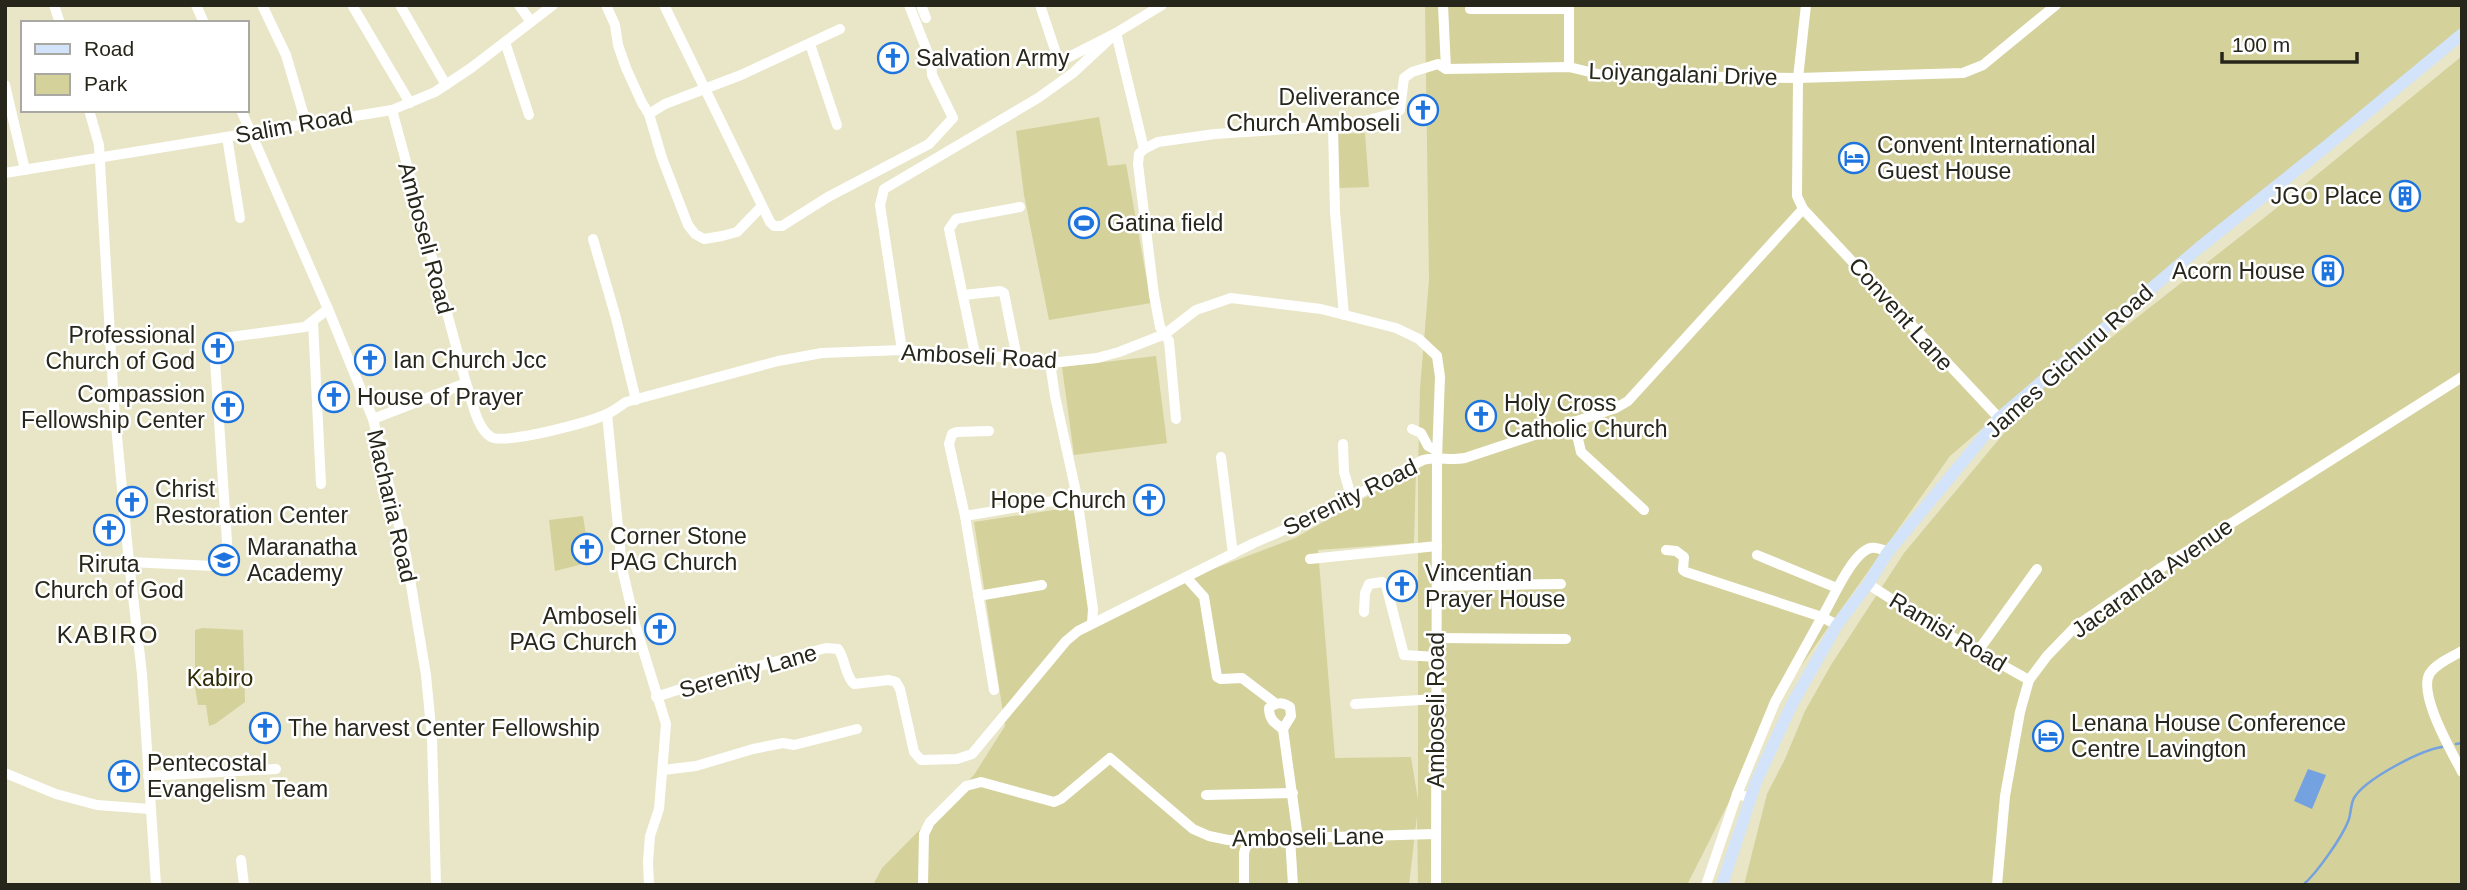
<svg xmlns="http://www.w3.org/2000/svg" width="2467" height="890" font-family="Helvetica,sans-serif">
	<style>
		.green { fill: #d4d19b }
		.water { fill: #74a1df }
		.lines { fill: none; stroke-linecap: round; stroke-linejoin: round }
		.stream { stroke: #74a1df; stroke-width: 2.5 }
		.minor { stroke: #fff; stroke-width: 10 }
		.major { stroke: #d3e3fa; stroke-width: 12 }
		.labels { text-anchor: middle; stroke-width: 5; stroke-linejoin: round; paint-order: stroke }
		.poi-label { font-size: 23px; fill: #27261a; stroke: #fff; text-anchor: start }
		.street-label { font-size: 23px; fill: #27261a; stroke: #fff }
		.park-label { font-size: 23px; fill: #2e2b06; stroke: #fff }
		.neighbourhood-label { font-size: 24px; letter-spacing: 2px; fill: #27261a; stroke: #fff }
	</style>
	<rect width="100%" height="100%" fill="#e8e6c6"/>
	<g class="green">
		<path d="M1425 5H2462V37L2065 359 2079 363 2269 214 2462 56V885H1744L1767 794 1785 759 1805 711 1831 665 1904 553 2015 420 2005 409 1950 456 1798 670 1756 742 1738 784 1687 885H1418L1417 816 1409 885H873L882 868 974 775 1005 726 974 522 1073 507 1097 616 1136 598 1295 538 1416 469 1414 543 1318 550 1335 758 1411 757 1418 800V474L1420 389 1429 280Z"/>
		<path d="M1099 117 1108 166 1126 164 1151 303 1049 320 1024 195 1016 131Z"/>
		<path d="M1365 133 1369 187 1338 188 1335 134Z"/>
		<path d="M1156 356 1167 443 1074 455 1062 367Z"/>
		<path d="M583 516 589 556 583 557V564L555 571 549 520Z"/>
		<path d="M202 628 243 630 245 702 215 724 209 726 206 705H198L195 688V630Z"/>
	</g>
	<path class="water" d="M2308 769 2326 775 2312 809 2294 801Z"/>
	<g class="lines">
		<g class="stream">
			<path d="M2456 744 2462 743"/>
			<path d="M2303 885C2317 873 2343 836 2349 819 2351 812 2351 803 2354 798 2365 779 2421 750 2442 747"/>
		</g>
		<g class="minor">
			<path d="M54 5 60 23"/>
			<path d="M196 5 204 23"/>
			<path d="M262 5 286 55 306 123"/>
			<path d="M352 5 410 103"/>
			<path d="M400 5 446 85"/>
			<path d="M519 5 531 22"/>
			<path d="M606 5 615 25 618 45 626 68 642 103 649 114 662 158 688 225 695 234 704 239 722 236 737 232 762 206"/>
			<path d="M664 5 770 222 774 226H782L828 197 929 144 953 118 932 75 931 61 909 5"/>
			<path d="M921 5 926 18"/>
			<path d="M1040 5 1056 53 1060 59H1065L1116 33 1162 5"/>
			<path d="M1443 5 1446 69"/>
			<path d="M1569 5V67"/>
			<path d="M1806 5 1798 78 1797 196 1803 209 1999 418"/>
			<path d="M1470 9H1569"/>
			<path d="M505 42 529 115"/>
			<path d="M810 44 837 125"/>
			<path d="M5 85 25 170"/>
			<path d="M89 110 99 145 114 405 129 562"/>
			<path d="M241 110 328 309 373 419 406 555 426 675 432 738 436 885"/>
			<path d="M392 110 466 383C472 399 476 428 491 437 504 445 591 422 607 414 614 411 620 406 626 402L778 361 822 353 902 350 1017 358 1050 363 1097 358 1119 352 1165 334 1196 310 1231 298 1321 309 1396 328 1419 339 1437 356 1440 377 1437 458 1436 885"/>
			<path d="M649 114 665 104 741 75 840 29"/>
			<path d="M1333 126 1335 212 1344 315"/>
			<path d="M227 137 240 218"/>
			<path d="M5 173 392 110 435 92 471 68 553 5"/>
			<path d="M593 239 616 318 636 400"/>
			<path d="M964 295 1000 291 1004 293 1017 358"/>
			<path d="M313 322 321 484"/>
			<path d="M902 350 880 205 884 189 1038 98 1073 73 1116 33 1144 149"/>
			<path d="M975 354 949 229 956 219 1020 207"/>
			<path d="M1050 363 1055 396 1077 497 1093 609 1092 623"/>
			<path d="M607 414 622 568 635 624 666 724 659 809 650 836 648 862 649 885"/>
			<path d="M373 419 466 383"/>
			<path d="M1176 419 1169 341 1160 327 1154 295 1138 164 1139 154 1144 149 1158 142 1215 134 1333 126 1357 123 1395 113 1400 110 1404 78 1412 72 1438 64 1446 69 1569 67 1602 75 1798 78 1963 73 1983 65 2056 5"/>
			<path d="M1574 422 1581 452 1644 510"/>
			<path d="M1412 429 1421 433 1428 446 1437 451"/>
			<path d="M989 431 957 432 952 434 949 444 965 516 994 690"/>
			<path d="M1343 444 1344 472 1351 496"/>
			<path d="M1221 457 1233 554"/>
			<path d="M965 516 1077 497"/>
			<path d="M1666 550 1676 551 1684 557 1683 570 1686 572 1822 617 1775 702 1737 794"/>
			<path d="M1757 555 1837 588"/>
			<path d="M1310 559 1437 546"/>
			<path d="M1186 577 1204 597 1217 677 1221 679 1242 678 1275 703"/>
			<path d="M1868 584 1933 626 2029 680"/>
			<path d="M1437 586 1561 584"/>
			<path d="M978 596 1042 585"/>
			<path d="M1364 612 1365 593 1369 584 1382 582 1386 585 1404 655 1437 657"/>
			<path d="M1837 625 1822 617C1832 601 1852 552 1871 548 1877 547 1883 550 1888 552"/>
			<path d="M1437 638 1566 639"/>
			<path d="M1978 651 2037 569"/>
			<path d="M2462 651C2452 657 2437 663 2430 673 2417 693 2452 752 2462 772"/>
			<path d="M656 697 711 679 826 648 838 649C846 660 844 674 854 684L889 680 896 682 900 689 914 752 921 760 957 759 972 754 1066 641 1078 631 1254 543 1318 515 1423 460C1437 456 1451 461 1465 458L1616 408 1628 401 1803 209"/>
			<path d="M1355 704 1436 699"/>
			<path d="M1283 729C1274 723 1269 719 1269 708 1277 702 1282 702 1290 707L1291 716 1283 729 1298 838"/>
			<path d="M663 770 696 766 753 749 783 743 794 745 857 729"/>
			<path d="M5 773 56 794 97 805 150 809"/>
			<path d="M148 776 276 769"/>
			<path d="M1206 795 1293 793"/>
			<path d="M1290 838 1293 885"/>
			<path d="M241 860 244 885"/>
			<path d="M156 885 142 674 129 562 214 566 226 563 228 557 214 346 216 341 223 338 305 327 328 309"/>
			<path d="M923 885 924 834 930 822 966 786 981 782 1054 802 1061 799 1110 758 1193 829 1209 836 1228 840 1435 834"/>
			<path d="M1244 885V853L1248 840"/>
			<path d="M1706 885 1737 794 1751 798"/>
			<path d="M1997 885 2005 796 2020 712 2029 680 2047 656 2076 626 2159 569 2462 377"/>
		</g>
		<path class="major" d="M1722 885 1756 782 1792 704 1837 625 1868 584 1888 552 1999 418 2200 247 2328 145 2462 34"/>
	</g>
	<defs>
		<g id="church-ring" transform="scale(1.575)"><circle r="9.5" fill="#fff" stroke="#1e74de" stroke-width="1.5"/><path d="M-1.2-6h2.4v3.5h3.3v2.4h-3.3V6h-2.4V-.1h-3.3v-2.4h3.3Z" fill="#1e74de"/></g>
		<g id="hotel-ring" transform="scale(1.575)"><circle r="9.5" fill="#fff" stroke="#1e74de" stroke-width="1.5"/><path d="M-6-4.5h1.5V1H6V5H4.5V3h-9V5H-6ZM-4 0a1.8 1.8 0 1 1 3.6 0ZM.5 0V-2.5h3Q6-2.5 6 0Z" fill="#1e74de"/></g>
		<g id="building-ring" transform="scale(1.575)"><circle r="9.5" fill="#fff" stroke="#1e74de" stroke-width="1.5"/><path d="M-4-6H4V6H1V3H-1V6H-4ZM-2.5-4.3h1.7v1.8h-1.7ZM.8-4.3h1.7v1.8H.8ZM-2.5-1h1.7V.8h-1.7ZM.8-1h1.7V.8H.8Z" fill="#1e74de"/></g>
		<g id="stadium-ring" transform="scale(1.575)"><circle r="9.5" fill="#fff" stroke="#1e74de" stroke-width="1.5"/><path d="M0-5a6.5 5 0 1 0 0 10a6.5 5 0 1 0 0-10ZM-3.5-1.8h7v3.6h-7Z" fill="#1e74de"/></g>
		<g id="school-ring" transform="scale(1.575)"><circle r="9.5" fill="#fff" stroke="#1e74de" stroke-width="1.5"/><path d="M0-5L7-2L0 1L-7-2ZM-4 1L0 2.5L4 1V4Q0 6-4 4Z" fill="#1e74de"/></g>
	</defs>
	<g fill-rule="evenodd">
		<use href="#church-ring" x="893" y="58"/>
		<use href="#church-ring" x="1423" y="110"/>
		<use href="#hotel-ring" x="1854" y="158"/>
		<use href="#building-ring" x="2405" y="196"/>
		<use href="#stadium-ring" x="1084" y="223"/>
		<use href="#building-ring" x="2328" y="271"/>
		<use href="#church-ring" x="218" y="348"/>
		<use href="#church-ring" x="370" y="360"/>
		<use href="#church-ring" x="334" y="397"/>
		<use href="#church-ring" x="228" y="407"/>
		<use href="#church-ring" x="1481" y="416"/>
		<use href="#church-ring" x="1149" y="500"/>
		<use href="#church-ring" x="132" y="502"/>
		<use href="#church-ring" x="109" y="530"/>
		<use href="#church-ring" x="587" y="549"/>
		<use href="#school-ring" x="224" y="560"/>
		<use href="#church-ring" x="1402" y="586"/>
		<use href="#church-ring" x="660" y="629"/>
		<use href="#church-ring" x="265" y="728"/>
		<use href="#hotel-ring" x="2048" y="736"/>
		<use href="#church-ring" x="124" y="776"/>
	</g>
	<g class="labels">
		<g class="poi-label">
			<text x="916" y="66">Salvation Army</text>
			<text x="1400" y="105" text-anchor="end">Deliverance<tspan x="1400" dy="26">Church Amboseli</tspan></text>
			<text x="1877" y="153">Convent International<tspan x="1877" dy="26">Guest House</tspan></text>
			<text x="2382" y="204" text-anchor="end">JGO Place</text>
			<text x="1107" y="231">Gatina field</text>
			<text x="2305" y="279" text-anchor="end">Acorn House</text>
			<text x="195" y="343" text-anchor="end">Professional<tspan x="195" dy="26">Church of God</tspan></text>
			<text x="393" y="368">Ian Church Jcc</text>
			<text x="205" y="402" text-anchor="end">Compassion<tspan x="205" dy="26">Fellowship Center</tspan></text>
			<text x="357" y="405">House of Prayer</text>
			<text x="1504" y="411">Holy Cross<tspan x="1504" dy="26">Catholic Church</tspan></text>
			<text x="155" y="497">Christ<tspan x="155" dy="26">Restoration Center</tspan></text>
			<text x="1126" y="508" text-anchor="end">Hope Church</text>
			<text x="610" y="544">Corner Stone<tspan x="610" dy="26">PAG Church</tspan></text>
			<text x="247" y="555">Maranatha<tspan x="247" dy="26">Academy</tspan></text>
			<text x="109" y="572" text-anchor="middle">Riruta<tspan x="109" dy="26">Church of God</tspan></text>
			<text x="1425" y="581">Vincentian<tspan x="1425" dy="26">Prayer House</tspan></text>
			<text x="637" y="624" text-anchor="end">Amboseli<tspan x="637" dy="26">PAG Church</tspan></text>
			<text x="2071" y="731">Lenana House Conference<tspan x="2071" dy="26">Centre Lavington</tspan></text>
			<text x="288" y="736">The harvest Center Fellowship</text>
			<text x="147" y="771">Pentecostal<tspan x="147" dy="26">Evangelism Team</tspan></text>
		</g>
		<g class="street-label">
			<text transform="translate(1683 74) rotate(2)" y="8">Loiyangalani Drive</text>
			<text transform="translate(294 125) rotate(-10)" y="8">Salim Road</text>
			<text transform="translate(426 238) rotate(75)" y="8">Amboseli Road</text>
			<text transform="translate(1901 314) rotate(48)" y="8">Convent Lane</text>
			<text transform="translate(979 356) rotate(3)" y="8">Amboseli Road</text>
			<text transform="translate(2069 361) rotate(-42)" y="8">James Gichuru Road</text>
			<text transform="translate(1350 497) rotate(-26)" y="8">Serenity Road</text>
			<text transform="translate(392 506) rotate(77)" y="8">Macharia Road</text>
			<text transform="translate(2152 578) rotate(-35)" y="8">Jacaranda Avenue</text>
			<text transform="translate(1948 632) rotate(31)" y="8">Ramisi Road</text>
			<text transform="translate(748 671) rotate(-16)" y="8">Serenity Lane</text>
			<text transform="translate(1436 710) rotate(-90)" y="8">Amboseli Road</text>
			<text transform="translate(1308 837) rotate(-1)" y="8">Amboseli Lane</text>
		</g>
		<g class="park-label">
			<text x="220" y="686">Kabiro</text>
		</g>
		<g class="neighbourhood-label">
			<text x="108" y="643">KABIRO</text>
		</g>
	</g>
	<rect width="2467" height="890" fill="none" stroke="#27261a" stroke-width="14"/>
	<rect x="21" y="21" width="228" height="91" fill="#ffffff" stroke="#a9a8a3" stroke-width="2"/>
	<rect x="35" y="44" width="35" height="10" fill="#d3e3fa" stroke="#a9a8a3" stroke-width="2"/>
	<text x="84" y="56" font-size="21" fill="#27261a">Road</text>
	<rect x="35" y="74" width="35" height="21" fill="#d4d19b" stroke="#a9a8a3" stroke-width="2"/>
	<text x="84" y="91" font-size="21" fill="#27261a">Park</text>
	<path d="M2222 52v10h135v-10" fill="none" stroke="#27261a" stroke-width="3.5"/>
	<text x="2232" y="52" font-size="21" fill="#27261a" stroke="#ffffff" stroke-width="5" paint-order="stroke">100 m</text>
</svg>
